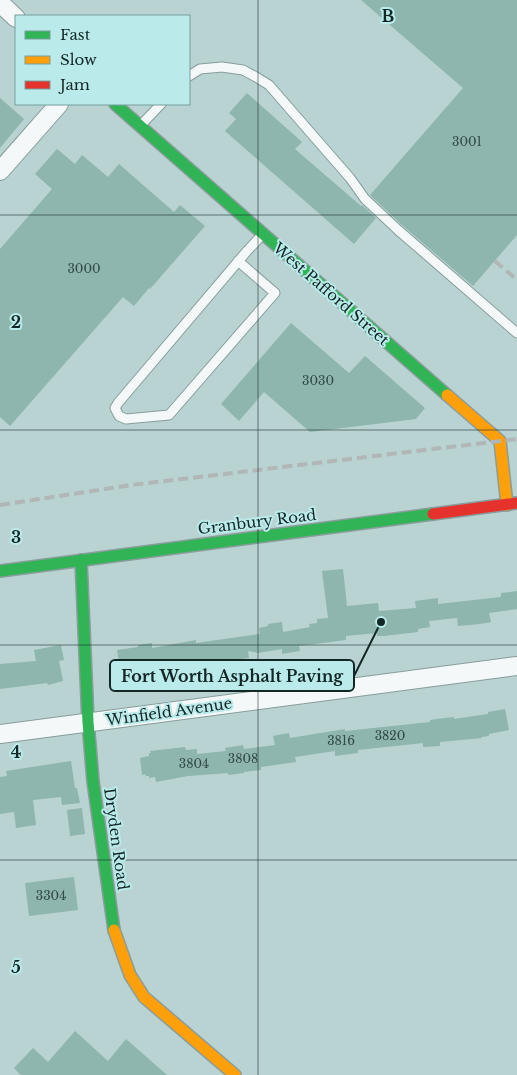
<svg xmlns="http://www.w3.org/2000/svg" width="517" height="1075" font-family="'Libre Baskerville',serif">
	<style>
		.building { fill: #8eb5ae }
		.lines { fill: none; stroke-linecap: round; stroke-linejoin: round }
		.lane-casing { stroke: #889d9c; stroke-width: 11 }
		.street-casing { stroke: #889d9c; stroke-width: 20 }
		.fast-casing { stroke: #889d9c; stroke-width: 14 }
		.slow-casing { stroke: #889d9c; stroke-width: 14 }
		.jam-casing { stroke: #889d9c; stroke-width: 14 }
		.lane { stroke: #f4f8f8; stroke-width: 9 }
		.street { stroke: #f4f8f8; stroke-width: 18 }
		.fast { stroke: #30b455; stroke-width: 11 }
		.slow { stroke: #ff9f0a; stroke-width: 11 }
		.jam { stroke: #e5322d; stroke-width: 11 }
		.rail { stroke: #b0b7b6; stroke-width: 4; stroke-dasharray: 10 5; stroke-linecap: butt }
		.grid { fill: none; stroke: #132726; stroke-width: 1; stroke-opacity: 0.55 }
		.labels { text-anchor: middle; stroke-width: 4; stroke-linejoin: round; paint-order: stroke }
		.number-label { font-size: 12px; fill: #324a48 }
		.street-label { font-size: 15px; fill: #132726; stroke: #baebea }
		.grid-label { font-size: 16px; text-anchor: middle; font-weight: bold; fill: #132726; stroke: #baebea; stroke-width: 4; stroke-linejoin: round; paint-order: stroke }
		.leader { fill: none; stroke: #132726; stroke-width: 2 }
		.callout-dot { fill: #132726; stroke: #baebea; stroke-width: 2 }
		.callout { fill: #baebea; stroke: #132726; stroke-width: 2 }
		.callout-label { font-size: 16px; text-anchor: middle; font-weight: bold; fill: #132726 }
	</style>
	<rect width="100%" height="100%" fill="#b8d3d2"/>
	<g class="building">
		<path d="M361 0H517V235L473 286 402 225 370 195 463 88Z"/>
		<path d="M247 93 302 142 295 149 361 206 362 205 376 218 354 244 225 131 236 119 229 113Z"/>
		<path d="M0 98 24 119 0 148Z"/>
		<path d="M57 149 75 164 82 155 108 177 119 164 174 212 180 205 205 226 150 289 149 288 134 306 123 297 10 426 0 417V249L52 189 35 174Z"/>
		<path d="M291 323 349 373 365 356 425 408 416 419 310 432 264 392 239 421 221 404Z"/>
		<path d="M343 569 347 606 378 603 379 611 416 608 415 601 438 598V604L501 597V593L517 591V609L489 613 491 622 480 624 458 626 457 618 429 621 430 627 418 629V632L384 636H377V633L346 636V640L299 646 300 651 282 654V649L258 653 248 651 249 658 209 663 175 669 174 667 129 674 128 668 120 670 117 650 138 647V645L152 643V648L196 640V643L260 634 259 628 268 626V624L282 622 283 632 310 627 309 624 317 623V619L328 618 322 571Z"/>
		<path d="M61 645 64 660 59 661 63 681 48 685 47 683 0 689V664L36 661 34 650Z"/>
		<path d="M505 709 509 730 489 734V736L482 737V738L440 742V746L423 747V743L358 750V753L335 756V751L295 757 296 762 261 767V770L244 772V773L228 775V773L188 776 156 782 155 777 149 778V776H146L145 774 142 775 140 758 149 756V753H151L150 751 185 747 186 750 197 749V754L226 751 225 748 243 745 244 749 275 745 273 736 289 733 290 738 345 729V731L430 722V720L437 719 454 717V719L488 714V712Z"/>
		<path d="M71 761 75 788H77L80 803 62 805 61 797 33 800 36 825 16 828 14 812 0 814V777L7 776 6 771Z"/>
		<path d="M82 808 85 834 70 836 67 810Z"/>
		<path d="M74 877 78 910 29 916 25 883Z"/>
		<path d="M75 1031 108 1061 126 1039 167 1075H21L14 1068 33 1048 48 1062Z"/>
	</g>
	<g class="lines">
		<g class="lane-casing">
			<g id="lane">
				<path d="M189 76 200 69 222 67 243 70 256 77 269 85 350 178 365 199 398 230 517 333"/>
				<path d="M140 126 161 104"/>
				<path d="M238 261 275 293 169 415 126 419 119 416 115 408 118 403 247 251 263 234"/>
			</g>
		</g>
		<g class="street-casing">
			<g id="street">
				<path d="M0 3 16 18"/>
				<path d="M0 171 59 104"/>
				<path d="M0 734 517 666"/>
			</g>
		</g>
		<g class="fast-casing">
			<g id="fast">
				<path d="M115 104 447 395"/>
				<path d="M81 560 88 722 93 781 114 930"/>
				<path d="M0 571 433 514"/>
			</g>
		</g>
		<g class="slow-casing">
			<g id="slow">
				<path d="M447 395 500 441 507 505"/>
				<path d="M114 930 130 975 144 997 235 1075"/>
			</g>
		</g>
		<g class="jam-casing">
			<path id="jam" d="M433 514 517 503"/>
		</g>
		<use href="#lane" class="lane"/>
		<use href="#street" class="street"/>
		<use href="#fast" class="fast"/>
		<use href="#slow" class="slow"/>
		<use href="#jam" class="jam"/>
		<g class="rail">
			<path d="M495 261 517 280"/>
			<path d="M0 505 132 485 517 439"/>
		</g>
	</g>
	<path class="grid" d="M258 0V1075M0 215H517M0 430H517M0 645H517M0 860H517"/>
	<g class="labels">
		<g class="number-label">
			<text x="467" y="146">3001</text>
			<text x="84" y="273">3000</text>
			<text x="318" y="385">3030</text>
			<text x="390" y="740">3820</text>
			<text x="341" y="745">3816</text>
			<text x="243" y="763">3808</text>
			<text x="194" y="768">3804</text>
			<text x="51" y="900">3304</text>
		</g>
		<g class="street-label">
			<text transform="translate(331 294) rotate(41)" y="5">West Pafford Street</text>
			<text transform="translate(257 522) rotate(-7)" y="5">Granbury Road</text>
			<text transform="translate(169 712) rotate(-8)" y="5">Winfield Avenue</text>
			<text transform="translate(116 839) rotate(82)" y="5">Dryden Road</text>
		</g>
	</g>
	<g class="grid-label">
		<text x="388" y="22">B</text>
		<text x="16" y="328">2</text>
		<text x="16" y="543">3</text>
		<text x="16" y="758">4</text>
		<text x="16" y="973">5</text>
	</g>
	<path class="leader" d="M381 622L354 676"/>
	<circle class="callout-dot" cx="381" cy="622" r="5"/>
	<rect class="callout" x="110" y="660" width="244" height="31" rx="5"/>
	<g class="callout-label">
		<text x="232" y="682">Fort Worth Asphalt Paving</text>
	</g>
	<rect x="15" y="15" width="175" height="90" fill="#baebea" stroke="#779d9c"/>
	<rect x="25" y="31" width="25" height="8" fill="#30b455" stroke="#779d9c"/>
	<text x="60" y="40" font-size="15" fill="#132726">Fast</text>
	<rect x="25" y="56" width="25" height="8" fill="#ff9f0a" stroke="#779d9c"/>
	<text x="60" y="65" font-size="15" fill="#132726">Slow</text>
	<rect x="25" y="81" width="25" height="8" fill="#e5322d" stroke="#779d9c"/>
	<text x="60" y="90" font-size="15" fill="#132726">Jam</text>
</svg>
